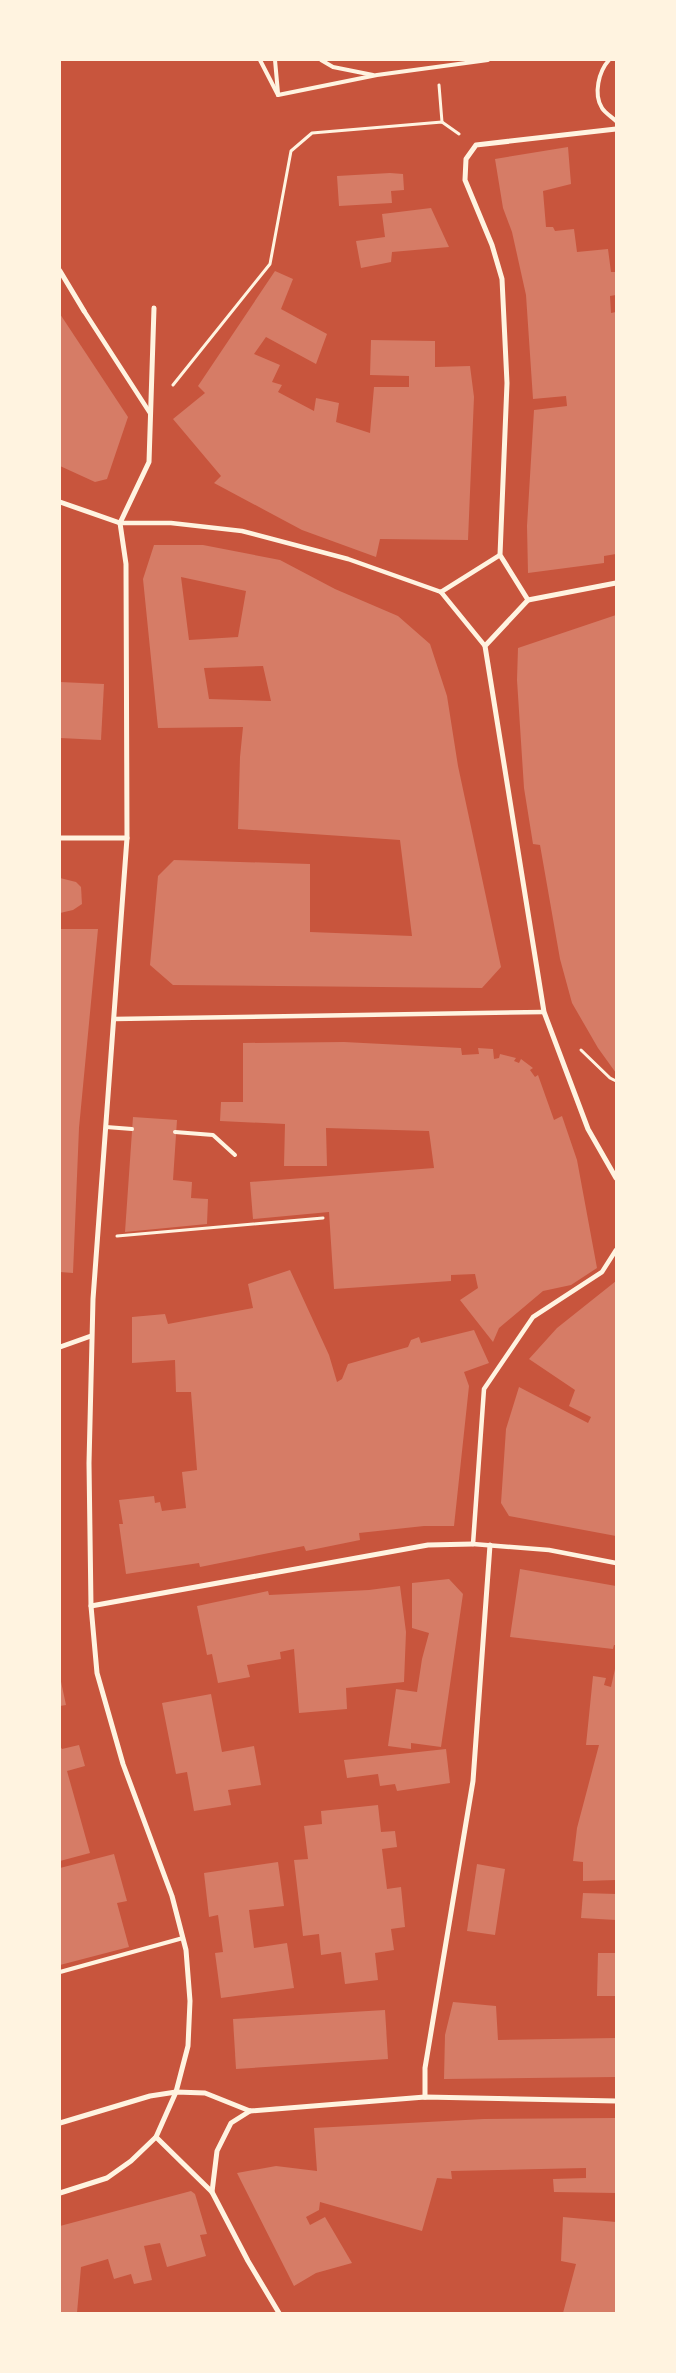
<svg xmlns="http://www.w3.org/2000/svg" width="676" height="2373" font-family="'Asap Condensed',sans-serif">
	<style>
		.building { fill: #d67c66; fill-rule: evenodd }
		.lines { fill: none; stroke-linecap: round; stroke-linejoin: round }
		.path { stroke: #fff3e0; stroke-width: 3 }
		.service { stroke: #fff3e0; stroke-width: 4 }
		.pedestrian { stroke: #fff3e0; stroke-width: 4.5 }
		.minor { stroke: #fff3e0; stroke-width: 5 }
	</style>
	<rect width="100%" height="100%" fill="#c8553d"/>
	<g class="building">
		<path d="M568 147 571 184 543 191 546 227H553L555 231 574 229 577 252 608 249 611 272H615L616 295 610 296 611 313 616 312V554L604 556V563L528 573 527 526 534 410 567 406 566 396 533 399 526 295 512 232 503 208 495 159Z"/>
		<path d="M390 173 403 174 404 190 391 191 392 203 339 206 337 176Z"/>
		<path d="M431 208 449 247 392 252 391 262 361 268 356 241 385 237 382 214Z"/>
		<path d="M275 271 293 279 281 309 327 334 316 364 266 337 254 354 280 365 272 382 282 385 278 392 314 411 316 398 339 403 336 422 370 433 374 387H409V376L370 375 371 340 435 341V367L470 366 474 397 468 540 380 539 376 557 302 530 214 483 221 476 173 419 205 393 198 386Z"/>
		<path d="M60 314 128 417 107 479 95 482 60 466Z"/>
		<path d="M154 545H203L280 560 335 589 398 616 430 644 447 696 458 766 501 967 482 988 173 985 150 965 158 876 174 860 310 864V932L412 936 400 840 238 829 240 757 243 727 158 728 143 579ZM181 577 246 591 238 637 189 640ZM263 666 271 701 209 699 204 668Z"/>
		<path d="M616 615V1073L598 1048 572 1003 560 959 540 845 533 844 524 788 517 680 518 648Z"/>
		<path d="M60 682 104 684 101 740 60 738Z"/>
		<path d="M60 878 76 882 81 887 82 904 73 910 60 913Z"/>
		<path d="M60 929H98L79 1128 73 1273 60 1272Z"/>
		<path d="M344 1042 461 1048 462 1055 479 1054 478 1048 493 1049 494 1059 499 1058 500 1054 516 1058 514 1061 519 1063 521 1059 533 1068 530 1070 535 1077 538 1075 554 1120 562 1116 577 1160 597 1268 571 1285 543 1291 499 1328 493 1342 460 1300 478 1288 475 1274 451 1275V1281L334 1289 329 1212 253 1219 250 1182 434 1168 429 1131 326 1128 327 1166H284L285 1124 220 1121 221 1102H243V1043Z"/>
		<path d="M133 1117 177 1120 173 1180 192 1182 191 1198 208 1199 207 1224 125 1232Z"/>
		<path d="M290 1270 329 1355 337 1382 342 1379 348 1364 408 1347 411 1340 419 1337 421 1343 474 1330 489 1363 464 1372 469 1386 454 1526H424L359 1533 360 1540 306 1551 304 1546 200 1567 199 1563 126 1574 119 1524H123L119 1500 154 1496 155 1503 160 1502 162 1511 186 1508 182 1472 197 1470 191 1392H176L175 1360 132 1363V1317L165 1314 168 1324 253 1308 248 1284Z"/>
		<path d="M616 1281V1536L509 1516 501 1503 506 1429 519 1387 588 1423 591 1417 569 1406 575 1390 529 1359 557 1328Z"/>
		<path d="M520 1569 616 1586V1645H614L613 1649 510 1637Z"/>
		<path d="M449 1579 463 1594 441 1747 411 1743V1749L388 1746 396 1689 417 1692 422 1659 429 1633 412 1628V1583Z"/>
		<path d="M400 1586 406 1632 404 1682 346 1688 347 1709 299 1713 294 1649 280 1652 281 1659 247 1665 250 1677 218 1683 212 1654 207 1655 197 1606 268 1591 269 1595 369 1590Z"/>
		<path d="M615 1669 616 1880 583 1881V1862L573 1861 577 1828 599 1745H586L593 1676 606 1678 604 1685 611 1687Z"/>
		<path d="M60 1677 66 1705 60 1706Z"/>
		<path d="M211 1694 222 1752 254 1746 261 1785 228 1790 231 1805 194 1811 187 1772 176 1774 162 1703Z"/>
		<path d="M79 1745 85 1766 67 1771 90 1853 60 1861V1746L62 1749Z"/>
		<path d="M446 1749 450 1783 397 1791 395 1784 380 1786 378 1774 347 1778 344 1760Z"/>
		<path d="M378 1805 381 1832 395 1831 397 1847 382 1849 387 1889 401 1887 405 1927 391 1929 394 1950 375 1953 378 1980 345 1984 341 1952 321 1955 319 1934 303 1936 294 1860 308 1859 304 1826 322 1824 321 1811Z"/>
		<path d="M114 1854 127 1901 117 1903 129 1947 60 1965V1868Z"/>
		<path d="M278 1862 284 1906 249 1910 254 1948 287 1943 294 1988 221 1998 215 1953 223 1952 218 1915 209 1917 204 1873Z"/>
		<path d="M477 1864 505 1869 495 1935 467 1931Z"/>
		<path d="M583 1893 616 1894V1920L581 1918Z"/>
		<path d="M598 1953H616V1996H597Z"/>
		<path d="M453 2002 496 2006 498 2040 616 2038V2077L444 2079 445 2035Z"/>
		<path d="M385 2010 388 2059 236 2069 233 2019Z"/>
		<path d="M616 2118V2193L554 2192 553 2179 586 2178V2168L451 2171 452 2179 437 2178 422 2231 320 2202 319 2210 306 2217 310 2225 325 2217 352 2263 316 2273 294 2286 237 2173 276 2166 317 2171 314 2128 484 2119Z"/>
		<path d="M191 2191 195 2194 207 2234 200 2235 206 2256 167 2267 160 2243 144 2246 152 2280 134 2284 131 2274 114 2279 108 2259 81 2267 77 2313H60V2226Z"/>
		<path d="M563 2217 616 2222V2313H563L576 2264 561 2261Z"/>
	</g>
	<g class="lines">
		<g class="path">
			<path d="M439 85 442 122"/>
			<path d="M173 385 270 264 291 151 312 133 442 122 459 134"/>
			<path d="M581 1050 610 1078 616 1081"/>
			<path d="M117 1236 323 1218"/>
		</g>
		<g class="service">
			<path d="M260 60 278 95"/>
			<path d="M275 60 278 93"/>
			<path d="M321 60 333 67 373 75"/>
			<path d="M609 60C599 71 593 94 602 108 605 113 612 117 616 121"/>
			<path d="M278 95 377 75 488 60"/>
			<path d="M106 1127 132 1129"/>
			<path d="M175 1132 213 1135 235 1155"/>
			<path d="M60 1972 183 1938"/>
		</g>
		<g class="pedestrian">
			<path d="M84 311 150 413"/>
			<path d="M120 523H171L242 531 348 559 441 592"/>
			<path d="M441 592 485 646"/>
			<path d="M441 592 500 555"/>
			<path d="M114 1019 544 1012"/>
			<path d="M616 1250 602 1272 533 1317 484 1389 473 1544 549 1550 616 1563"/>
		</g>
		<g class="minor">
			<path d="M60 271 84 311"/>
			<path d="M60 502 120 523"/>
			<path d="M120 523 149 462 154 308"/>
			<path d="M528 600 485 646 544 1012 588 1129 616 1178"/>
			<path d="M528 600 500 555 507 383 502 279 492 245 465 180 466 159 476 145 616 129"/>
			<path d="M528 600 616 583"/>
			<path d="M60 838H127"/>
			<path d="M60 1347 91 1336"/>
			<path d="M91 1606 428 1545 473 1544"/>
			<path d="M425 2097V2068L473 1781 490 1545"/>
			<path d="M60 2123 150 2096 176 2092 205 2093 250 2111 425 2097 616 2101"/>
			<path d="M156 2137 212 2192 248 2261 279 2313"/>
			<path d="M212 2192 217 2151 231 2123 250 2111"/>
			<path d="M60 2193 107 2178 131 2161 156 2137 176 2092 188 2046 190 2001 186 1950 172 1896 123 1764 97 1673 91 1606 89 1463 93 1299 127 838 126 564 120 523"/>
		</g>
	</g>
	<rect width="676" height="2373" fill="none" stroke="#fff3e0" stroke-width="122"/>
</svg>
